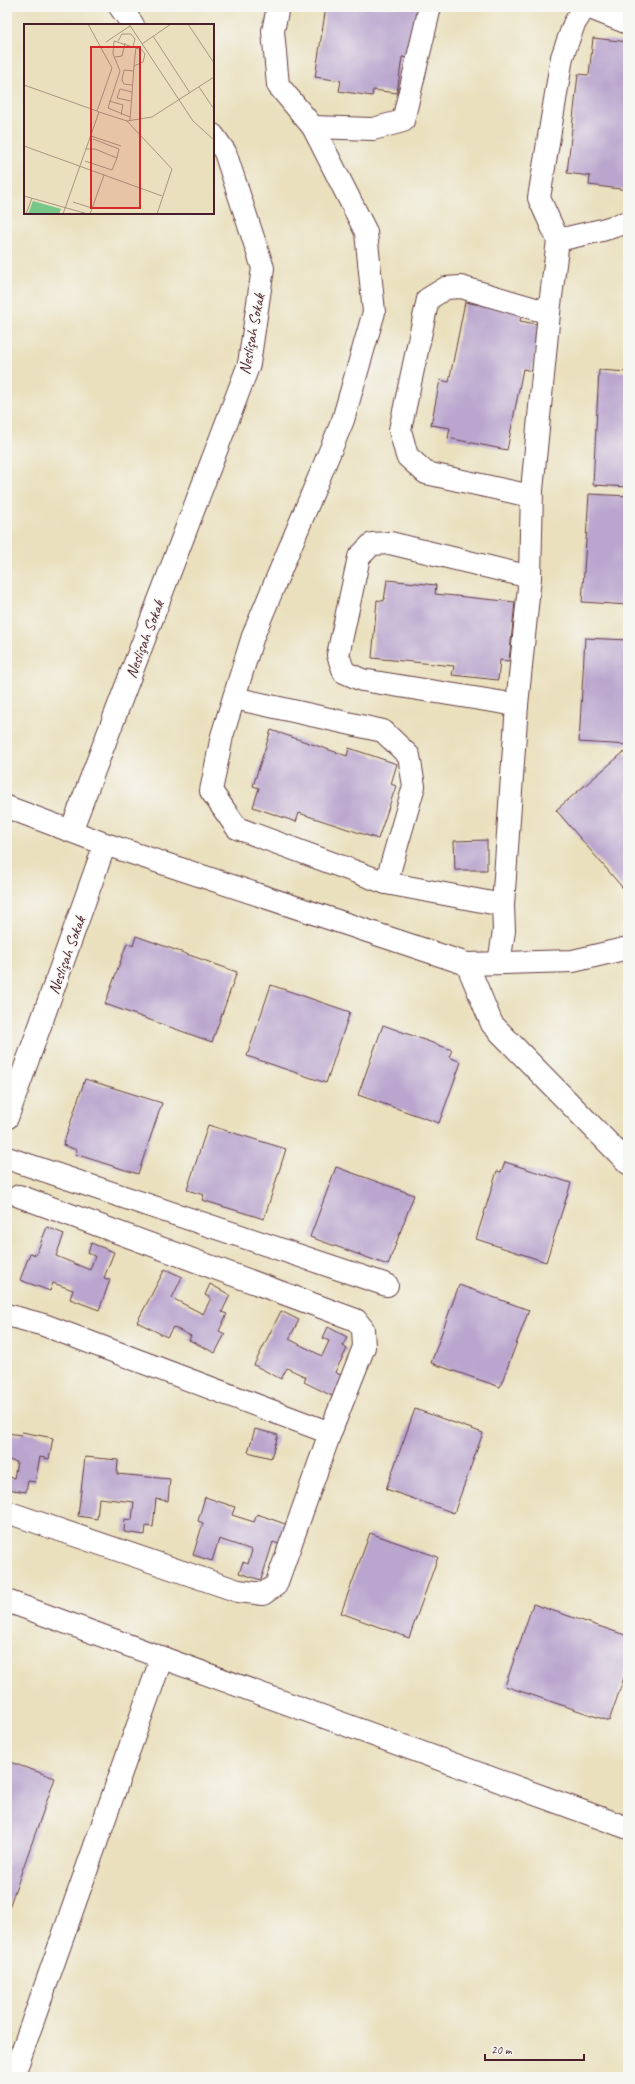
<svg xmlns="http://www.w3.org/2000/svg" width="635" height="2084" font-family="Caveat,sans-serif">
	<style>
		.building { fill: #baa5ce }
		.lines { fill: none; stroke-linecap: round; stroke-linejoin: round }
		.minor-casing { stroke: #623c41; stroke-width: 24 }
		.minor { stroke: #fff; stroke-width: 22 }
		.labels { text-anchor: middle; stroke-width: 3; stroke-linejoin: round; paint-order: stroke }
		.street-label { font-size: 16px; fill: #4a1f2b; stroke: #f6f6f2 }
		.inset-road { fill: none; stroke: #aa9383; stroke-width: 1 }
		.view { fill: #d62828; fill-opacity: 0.15; stroke: #d62828; stroke-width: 2 }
		.inset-edge { fill: none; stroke: #4a1f2b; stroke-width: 2 }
	</style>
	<rect width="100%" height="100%" fill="#f6f6f2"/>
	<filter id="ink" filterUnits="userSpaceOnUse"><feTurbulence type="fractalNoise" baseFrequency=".025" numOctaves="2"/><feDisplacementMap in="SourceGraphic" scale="8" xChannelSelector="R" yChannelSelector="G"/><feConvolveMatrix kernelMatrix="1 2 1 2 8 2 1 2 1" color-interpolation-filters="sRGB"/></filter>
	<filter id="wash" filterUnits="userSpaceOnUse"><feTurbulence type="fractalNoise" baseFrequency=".012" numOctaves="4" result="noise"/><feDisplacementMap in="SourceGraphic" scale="16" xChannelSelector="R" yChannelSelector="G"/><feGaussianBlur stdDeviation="0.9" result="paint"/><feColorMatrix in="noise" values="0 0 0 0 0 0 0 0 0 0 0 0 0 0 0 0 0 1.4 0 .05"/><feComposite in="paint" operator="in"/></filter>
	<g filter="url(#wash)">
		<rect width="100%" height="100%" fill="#eae0bd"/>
		<g id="blocks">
			<g class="building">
				<path d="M326 7H420L413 59 402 57 397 93 373 90 372 96 339 91 341 81 315 77Z"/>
				<path d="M593 38 628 42V190L589 185 590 176 567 173 578 74 589 75Z"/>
				<path d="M465 302 522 313 520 321 541 325 532 371 523 369 507 450 448 438 450 428 431 425 440 380 449 382Z"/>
				<path d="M599 370 628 372V487L593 485Z"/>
				<path d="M589 494 628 496V605L582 602Z"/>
				<path d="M387 580 436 585 435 594 515 602 509 661 500 660 498 680 452 675 454 666 372 658 377 600 384 601Z"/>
				<path d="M585 638 628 640V745L579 742Z"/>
				<path d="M271 730 347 756 349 748 397 764 391 784 396 786 378 839 299 813 296 822 253 807 259 788 253 786Z"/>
				<path d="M624 752 628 757V894L556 810Z"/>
				<path d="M487 840V870H455L454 841Z"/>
				<path d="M136 936 237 972 212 1042 105 1004 127 943 133 946Z"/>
				<path d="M271 985 350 1012 326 1083 247 1056Z"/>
				<path d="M383 1025 452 1050 449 1057 461 1062 439 1123 358 1095Z"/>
				<path d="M85 1079 162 1103 138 1174 75 1154 77 1150 63 1145Z"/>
				<path d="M208 1125 286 1149 264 1219 202 1200 204 1195 187 1190Z"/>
				<path d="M505 1162 571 1183 546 1262 476 1239 497 1171 501 1172Z"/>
				<path d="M336 1167 414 1195 388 1265 310 1237Z"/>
				<path d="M47 1227 64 1234 56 1256 90 1270 95 1256 88 1253 91 1243 114 1252 104 1278 110 1280 99 1310 70 1299 73 1290 53 1283 50 1291 20 1280 30 1253 36 1255Z"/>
				<path d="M165 1269 182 1277 172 1298 203 1314 211 1298 205 1295 210 1284 230 1295 222 1312 227 1314 219 1331 225 1334 215 1353 189 1340 191 1336 173 1327 167 1337 137 1322Z"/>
				<path d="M459 1285 529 1310 500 1387 431 1363Z"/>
				<path d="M281 1311 299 1320 289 1339 322 1356 329 1341 323 1338 328 1327 347 1337 343 1346 347 1349 335 1372 344 1377 334 1397 304 1382 306 1377 287 1368 281 1379 254 1365Z"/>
				<path d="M415 1409 483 1433 454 1513 386 1489Z"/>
				<path d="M255 1429 278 1435 271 1458 248 1452Z"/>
				<path d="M22 1432 53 1438 49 1459 40 1457 35 1482 28 1481 26 1492 7 1489 9 1477 14 1478 17 1462 7 1460V1433L21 1435Z"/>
				<path d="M85 1457 118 1460 117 1474 170 1479 168 1501 156 1499 153 1527 146 1526 145 1535 124 1532 125 1519 132 1520 134 1502 99 1498 97 1519 78 1516Z"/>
				<path d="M205 1497 235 1507 232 1515 254 1522 257 1514 288 1525 282 1545 273 1542 261 1580 239 1573 243 1562 248 1564 252 1550 219 1539 212 1561 193 1555 203 1523 198 1521Z"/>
				<path d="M370 1533 438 1557 409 1638 341 1613Z"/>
				<path d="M533 1604 628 1636V1666L609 1721 505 1686Z"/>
				<path d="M7 1761 55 1778 7 1913Z"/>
			</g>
		</g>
	</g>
	<g filter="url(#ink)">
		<use href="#blocks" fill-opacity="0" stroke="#623c41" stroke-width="1"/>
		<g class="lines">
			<g class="minor-casing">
				<g id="minor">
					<path d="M120 7 133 25"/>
					<path d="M278 7 273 31 278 85 313 127 366 232 374 312 343 420 253 636 222 736 211 791 237 828 386 883 503 905"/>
					<path d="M588 7 628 23"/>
					<path d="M313 127 373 129 403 121 430 7"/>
					<path d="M558 240 539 198 562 57 574 24 585 7"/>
					<path d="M531 496 426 473 407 456 400 430 428 299 446 288 461 287 549 313"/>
					<path d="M234 698 383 731 409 756 414 786 386 883"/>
					<path d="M517 705 362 680 344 672 338 655 359 557 372 544 390 543 530 577"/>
					<path d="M7 807 105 844 7 1118"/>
					<path d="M71 831 249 364 263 268 225 152 213 135"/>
					<path d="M105 844 467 964 573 961 628 948"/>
					<path d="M499 963 504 931 503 905 517 705 530 577 532 490 549 313 558 240 602 230 628 222"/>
					<path d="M467 964 492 1024 628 1163"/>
					<path d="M7 1158 387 1285"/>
					<path d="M19 1196 356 1320 363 1329 364 1347 330 1433"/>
					<path d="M7 1315 44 1325 330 1433 276 1585 263 1594 238 1591 7 1512"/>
					<path d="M7 1601 628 1828"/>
					<path d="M13 2077 162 1657"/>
				</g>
			</g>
			<use href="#minor" class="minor"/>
		</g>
	</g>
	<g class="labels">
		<g class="street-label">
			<text transform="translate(251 334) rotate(-79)" y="6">Neslişah Sokak</text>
			<text transform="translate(144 639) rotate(-69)" y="6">Neslişah Sokak</text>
			<text transform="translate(66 955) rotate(-70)" y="6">Neslişah Sokak</text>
		</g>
	</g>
	<g transform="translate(24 24)">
		<rect width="190" height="190" fill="#eae0bd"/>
		<path d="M9 177 37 185 35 190H4Z" fill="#77c788"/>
		<path class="inset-road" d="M105 0 169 97 190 116M164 0 190 39M129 12 166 69M94 17 98 10H107L111 15 109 22M82 18 106 2M118 20 147 0M91 33 98 32 101 19M110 42 112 23M0 61 73 87M108 61 100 60 98 56 100 46 110 47M175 63 190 85M85 77 99 81 97 91M107 77 93 74 96 65 108 68M75 88 103 97 128 93 190 53M103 97 148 145 133 190M106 97 110 42 119 38 121 30 118 26 90 17 89 30 96 47 84 84 106 93M67 112 97 122M69 115 95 125 93 134M0 122 138 172M61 137 88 146 93 134 71 125H62M0 172 64 190M49 178 68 184M2 190 8 174M39 190 75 88 73 87 88 44 64 0M66 190 80 151"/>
		<path class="view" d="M67 23H116V184H67Z"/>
		<rect width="190" height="190" class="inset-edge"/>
	</g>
	<rect width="635" height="2084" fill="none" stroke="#f6f6f2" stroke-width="24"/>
	<path d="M485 2054v6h99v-6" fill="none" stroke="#4a1f2b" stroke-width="2"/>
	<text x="491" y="2054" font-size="12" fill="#4a1f2b" stroke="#f6f6f2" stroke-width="3" paint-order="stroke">20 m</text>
</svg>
